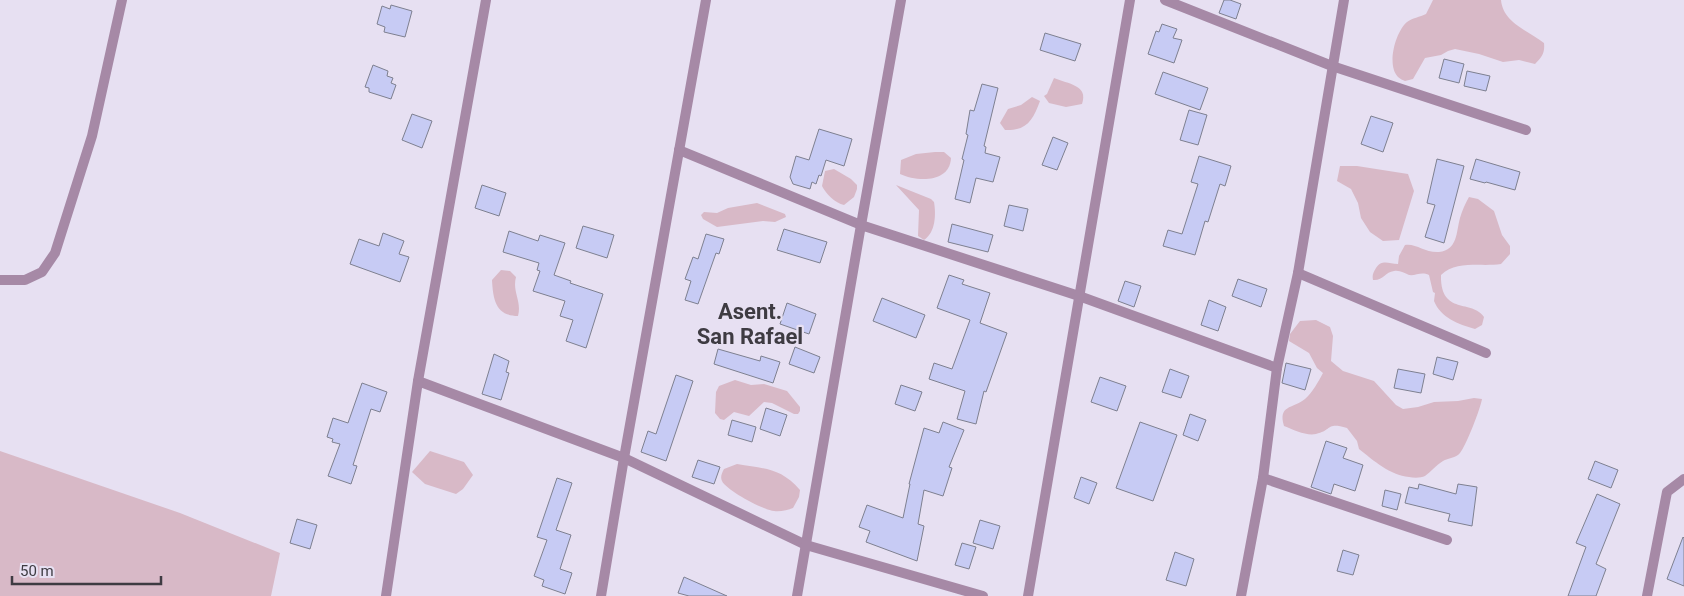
<svg xmlns="http://www.w3.org/2000/svg" width="1684" height="596" font-family="Roboto,sans-serif">
	<style>
		.green { fill: #d8b9c7 }
		.building { fill: #c7cbf4; stroke: #7e8090 }
		.lines { fill: none; stroke-linecap: round; stroke-linejoin: round }
		.street { stroke: #a689a6; stroke-width: 10 }
		.labels { text-anchor: middle; stroke-width: 4.5; stroke-linejoin: round; paint-order: stroke }
		.district-label { font-size: 22px; font-weight: bold; fill: #3e3b42; stroke: #e7e0f2 }
	</style>
	<rect width="100%" height="100%" fill="#e7e0f2"/>
	<g class="green">
		<path d="M1433 0H1501C1503 23 1529 31 1544 43 1545 53 1542 57 1535 64L1519 60 1503 62 1479 54 1455 49 1448 51 1441 55 1425 58 1413 79 1405 81C1403 80 1400 79 1398 77 1386 65 1396 31 1407 22 1412 18 1420 17 1426 14Z"/>
		<path d="M1054 78C1068 84 1089 85 1082 104L1066 107 1049 103 1044 96 1047 94Z"/>
		<path d="M1032 97 1040 101C1033 120 1027 131 1005 130L1000 123 1008 109 1021 105Z"/>
		<path d="M935 152H944L951 158C950 183 917 182 900 174L901 160 916 154Z"/>
		<path d="M1340 166H1357L1408 174 1414 191 1399 240 1383 241 1370 232 1361 218 1358 203 1351 189 1337 181Z"/>
		<path d="M834 169 851 179 857 185V189L854 197 844 205C835 203 826 194 822 186L825 171Z"/>
		<path d="M896 185 931 199 934 202C936 214 936 232 924 240L918 236 919 210Z"/>
		<path d="M1469 197 1478 199 1494 211 1502 235 1510 246V254L1501 264C1481 267 1457 260 1441 275 1440 316 1472 299 1484 317L1482 325 1475 329C1458 324 1441 318 1434 301L1435 293 1433 292 1429 275C1421 271 1416 276 1409 275 1404 273 1400 270 1394 271 1385 272 1383 281 1373 280 1372 275 1373 273 1376 268 1382 259 1389 264 1398 264L1399 256 1405 245C1416 243 1425 253 1439 252 1458 250 1456 232 1460 218 1462 211 1465 204 1469 197Z"/>
		<path d="M757 203 785 214 786 217 775 222 763 221 717 227 703 219 701 215 704 212 717 213 728 208Z"/>
		<path d="M501 270 510 271 516 277C512 292 522 301 518 316 495 316 493 298 492 280Z"/>
		<path d="M1316 320 1330 327 1333 336 1331 361 1343 371 1374 381 1396 405 1403 409 1418 407 1434 402 1458 401 1474 398 1482 399C1481 407 1466 446 1460 453 1456 458 1448 458 1443 461 1436 465 1431 472 1425 476 1421 478 1414 478 1409 477 1390 475 1374 461 1359 449L1357 441 1347 428C1326 422 1333 430 1316 434 1306 436 1294 430 1284 426 1278 405 1292 409 1305 399 1313 392 1318 382 1323 373L1317 368 1309 353 1289 341 1290 334 1300 321Z"/>
		<path d="M735 380 751 385 764 384 787 391 800 407V411L798 414H794L772 403 764 402 749 416 734 412 724 420 720 419 715 413 716 392 719 386Z"/>
		<path d="M0 451 180 513 280 553 271 596H0Z"/>
		<path d="M430 451 464 462 473 475 463 489 456 494 425 484 412 472Z"/>
		<path d="M737 464C764 469 780 467 800 490L799 497 793 508C788 510 780 512 774 511 763 510 726 490 722 481 720 477 722 473 724 469Z"/>
	</g>
	<g class="building">
		<path d="M1224 0H1230L1241 4 1236 19 1219 13Z"/>
		<path d="M391 5 412 11 405 37 384 32 385 27 377 24 382 6 390 9Z"/>
		<path d="M1162 24 1177 29 1173 38 1182 40 1174 63 1148 54 1156 31 1159 32Z"/>
		<path d="M1045 33 1081 44 1075 61 1040 50Z"/>
		<path d="M1444 59 1464 64 1459 83 1439 78Z"/>
		<path d="M373 65 388 71 387 76 393 78 391 83 396 85 391 99 369 92V88L365 87Z"/>
		<path d="M1467 71 1490 76 1486 91 1464 86Z"/>
		<path d="M1163 72 1208 88 1200 110 1155 94Z"/>
		<path d="M982 84 998 88 984 146 986 147 985 153 1000 157 993 182 976 178 970 203 955 199 964 160 962 159 968 135 966 134 970 110 974 111Z"/>
		<path d="M1189 110 1207 115 1198 145 1180 140Z"/>
		<path d="M412 114 432 121 422 148 402 140Z"/>
		<path d="M1371 116 1393 123 1383 152 1361 144Z"/>
		<path d="M819 129 852 139 844 166 826 160 821 176 819 175 816 184 812 182 810 189 793 184 790 177 796 156 809 160Z"/>
		<path d="M1053 137 1068 143 1057 170 1042 165Z"/>
		<path d="M1199 156 1231 166 1225 186 1220 184 1208 222 1205 221 1195 255 1163 246 1168 230 1182 234 1198 184 1191 182Z"/>
		<path d="M1437 159 1464 166 1444 243 1425 237 1435 205 1427 203Z"/>
		<path d="M1476 159 1520 172 1515 190 1486 182 1485 183 1470 179Z"/>
		<path d="M482 185 506 193 499 216 475 208Z"/>
		<path d="M1009 205 1028 209 1023 231 1004 226Z"/>
		<path d="M952 224 993 235 988 252 948 242Z"/>
		<path d="M583 226 614 235 607 258 576 248Z"/>
		<path d="M784 229 827 242 820 263 777 250Z"/>
		<path d="M509 231 538 241 540 235 565 243 554 275 571 281 570 283 603 294 586 348 566 341 573 320 560 316 565 301 533 291 540 271 537 270 539 263 503 252Z"/>
		<path d="M383 233 404 241 399 254 409 257 400 282 350 264 359 239 379 246Z"/>
		<path d="M706 234 724 239 719 254 716 253 698 304 685 300 691 281 685 279 693 257 698 259Z"/>
		<path d="M949 275 964 280 962 284 990 293 980 323 1007 333 986 392 984 391 976 424 957 419 965 391 929 379 934 363 952 369 970 320 937 308Z"/>
		<path d="M1238 279 1267 289 1261 307 1232 296Z"/>
		<path d="M1125 281 1141 286 1134 307 1118 301Z"/>
		<path d="M882 298 925 315 916 338 873 321Z"/>
		<path d="M1209 300 1226 307 1218 331 1201 325Z"/>
		<path d="M787 303 816 314 809 334 780 324Z"/>
		<path d="M795 347 820 357 814 373 789 364Z"/>
		<path d="M718 349 760 361 761 356 780 362 773 383 714 364Z"/>
		<path d="M494 354 509 361 506 372 509 373 501 400 482 394Z"/>
		<path d="M1437 357 1458 362 1453 380 1433 374Z"/>
		<path d="M1286 363 1311 369 1305 390 1282 383Z"/>
		<path d="M1170 369 1189 376 1181 398 1162 392Z"/>
		<path d="M1398 369 1425 374 1421 393 1394 388Z"/>
		<path d="M676 375 693 381 666 461 641 452 648 431 656 434Z"/>
		<path d="M1100 377 1126 386 1117 411 1091 402Z"/>
		<path d="M362 383 387 392 380 412 371 409 353 465 357 466 351 484 328 476 340 444 332 442 333 439 327 437 333 418 348 423Z"/>
		<path d="M901 385 922 392 915 411 895 404Z"/>
		<path d="M766 408 787 415 780 436 760 429Z"/>
		<path d="M1190 414 1206 420 1198 441 1183 435Z"/>
		<path d="M732 420 756 427 752 442 728 435Z"/>
		<path d="M943 422 964 430 949 467 952 468 943 496 924 490 918 524 924 526 917 561 866 542 870 531 859 527 867 505 903 518 910 484H909L924 428 939 433Z"/>
		<path d="M1140 422 1177 435 1153 501 1116 488Z"/>
		<path d="M1326 441 1347 448 1343 458 1363 465 1355 491 1334 484 1331 494 1311 487Z"/>
		<path d="M698 460 720 467 714 484 692 477Z"/>
		<path d="M1595 461 1618 470 1611 488 1588 479Z"/>
		<path d="M1081 477 1097 483 1089 504 1074 498Z"/>
		<path d="M557 478 572 483 556 530 571 535 560 569 572 573 565 594 542 586 544 580 534 576 547 540 537 537Z"/>
		<path d="M1419 484 1456 494 1458 484 1477 487 1472 526 1448 521 1450 514 1405 503 1409 487 1418 489Z"/>
		<path d="M1385 490 1401 494 1397 510 1382 506Z"/>
		<path d="M1597 494 1620 504 1596 564 1606 569 1596 596H1568L1586 547 1576 543Z"/>
		<path d="M297 519 317 525 310 549 290 543Z"/>
		<path d="M980 520 1000 526 993 549 973 543Z"/>
		<path d="M1683 537 1684 538V586L1667 579Z"/>
		<path d="M962 543 976 547 969 569 955 565Z"/>
		<path d="M1343 550 1359 555 1353 575 1337 571Z"/>
		<path d="M1175 552 1194 559 1186 586 1166 580Z"/>
		<path d="M684 577 727 596H689L678 593Z"/>
	</g>
	<g class="lines">
		<g class="street">
			<path d="M1165 0 1332 66 1526 130"/>
			<path d="M679 150 861 225 901 0"/>
			<path d="M1298 273 1486 353"/>
			<path d="M0 280H25L42 272 55 253 92 136 122 0"/>
			<path d="M418 381 624 458 806 545 983 596"/>
			<path d="M1263 478 1447 540"/>
			<path d="M386 596 418 381 486 0"/>
			<path d="M601 596 624 458 706 0"/>
			<path d="M797 596 861 225 1079 296 1277 368"/>
			<path d="M1028 596 1130 0"/>
			<path d="M1241 596 1263 478 1277 368 1298 273 1344 0"/>
			<path d="M1647 596 1667 492 1684 479"/>
		</g>
	</g>
	<g class="labels">
		<g class="district-label">
			<text x="750" y="319">Asent.<tspan x="750" dy="25">San Rafael</tspan></text>
		</g>
	</g>
	<path d="M12 576v8h149v-8" fill="none" stroke="#3e3b42" stroke-width="2.5"/>
	<text x="20" y="576" font-size="15" fill="#3e3b42" stroke="#e7e0f2" stroke-width="4" paint-order="stroke">50 m</text>
</svg>
